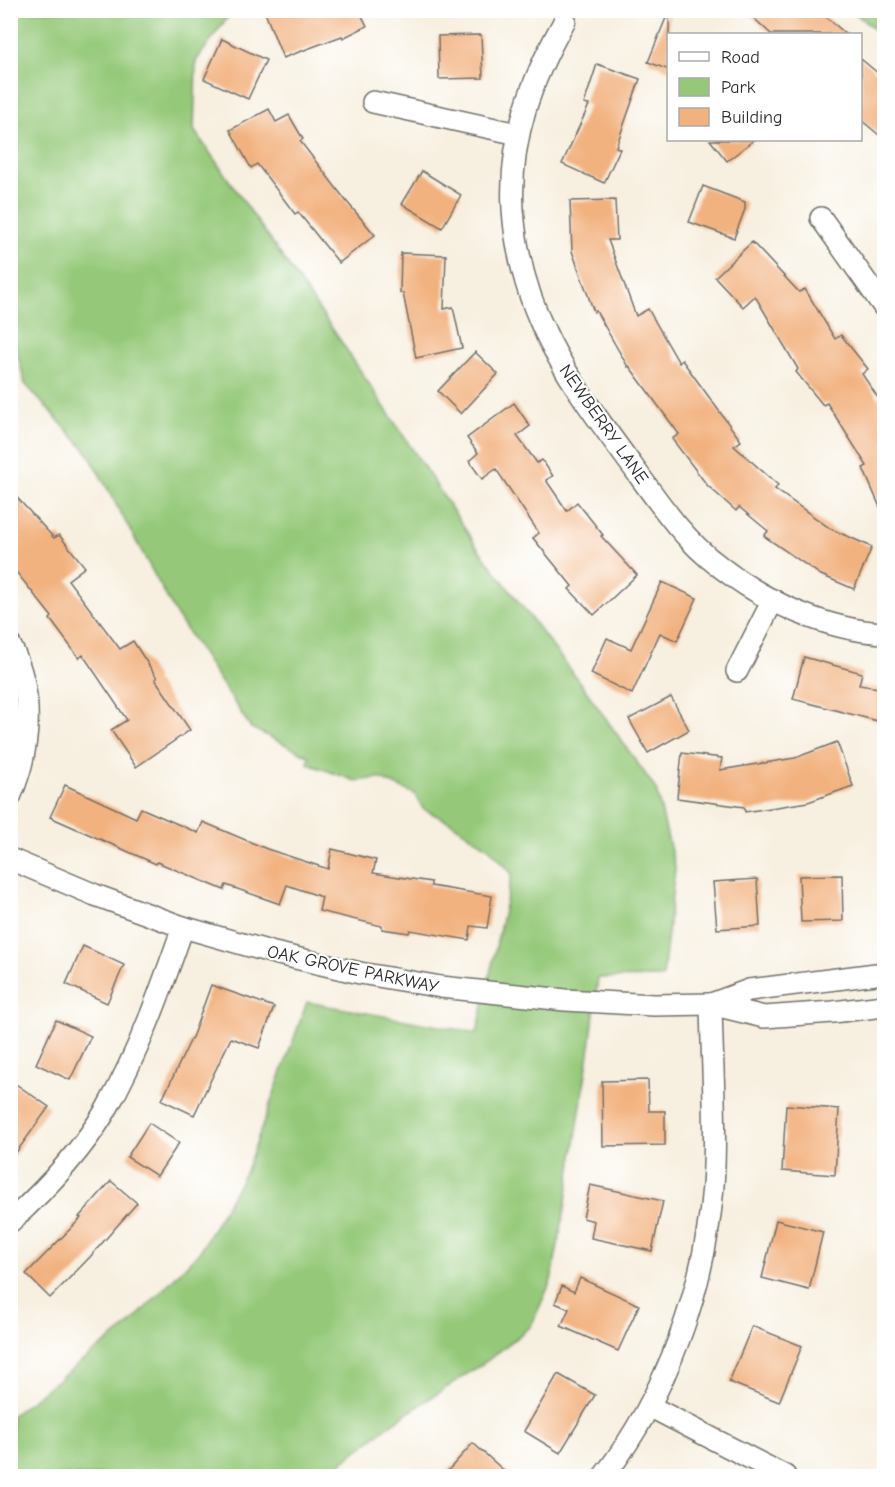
<svg xmlns="http://www.w3.org/2000/svg" width="895" height="1487" font-family="'Comic Neue',sans-serif">
	<style>
		.green { fill: #95c979; stroke: #607a52; stroke-width: 1.5 }
		.building { fill: #f2b280 }
		.lines { fill: none; stroke-linecap: round; stroke-linejoin: round }
		.minor-casing { stroke: #72706a; stroke-width: 24 }
		.minor { stroke: #fff; stroke-width: 21 }
		.labels { text-anchor: middle; stroke-width: 4.5; stroke-linejoin: round; paint-order: stroke }
		.street-label { font-size: 18px; fill: #2b2b2b; stroke: #fff }
	</style>
	<rect width="100%" height="100%" fill="#fff"/>
	<filter id="ink" filterUnits="userSpaceOnUse"><feTurbulence type="fractalNoise" baseFrequency=".0167" numOctaves="2"/><feDisplacementMap in="SourceGraphic" scale="12" xChannelSelector="R" yChannelSelector="G"/><feConvolveMatrix kernelMatrix="1 2 1 2 8 2 1 2 1" color-interpolation-filters="sRGB"/></filter>
	<filter id="wash" filterUnits="userSpaceOnUse"><feTurbulence type="fractalNoise" baseFrequency=".008" numOctaves="4" result="noise"/><feDisplacementMap in="SourceGraphic" scale="24" xChannelSelector="R" yChannelSelector="G"/><feGaussianBlur stdDeviation="1.35" result="paint"/><feColorMatrix in="noise" values="0 0 0 0 0 0 0 0 0 0 0 0 0 0 0 0 0 1.4 0 .05"/><feComposite in="paint" operator="in"/></filter>
	<g filter="url(#wash)">
		<rect width="100%" height="100%" fill="#f7efdf"/>
		<g class="green">
			<path d="M10 11H232L196 61 194 130 338 337 477 547 584 688 656 789 675 868 663 977 598 978 591 1040 565 1208 551 1281 531 1326 487 1361 394 1422 324 1476H11V1416L129 1325 200 1251 246 1171 307 1002 477 1033 512 874 490 849 450 822 423 809 415 794 379 778 356 781 308 764 309 756 251 728 176 614 88 453 25 384 10 325Z"/>
			<path d="M853 11H884V38Z"/>
		</g>
		<g id="blocks">
			<g class="building">
				<path d="M264 10H359L367 26 343 38 342 36 283 58Z"/>
				<path d="M745 10H818L846 34H771Z"/>
				<path d="M668 13H669V70L648 62Z"/>
				<path d="M481 35 483 78 439 79 438 36Z"/>
				<path d="M222 39 266 60 248 99 204 79Z"/>
				<path d="M861 59 885 79V140L861 120Z"/>
				<path d="M597 64 640 79 616 147 620 149 604 183 562 164 589 105 584 104Z"/>
				<path d="M269 109 276 122 289 115 303 139 300 141 347 202 375 235 339 263 298 212 295 214 257 164 251 168 230 130Z"/>
				<path d="M710 140H754L727 161Z"/>
				<path d="M422 171 461 195 442 228 402 204Z"/>
				<path d="M703 186 745 202V209L734 238 689 222Z"/>
				<path d="M615 200 617 240H608L636 316 648 309 679 363 682 360 741 441 734 446 778 485 775 489 831 529 872 547 854 589 821 575 764 536 768 531 739 507 736 511 707 485 672 439 679 434 629 366 628 367 596 311 594 312 572 251 570 201Z"/>
				<path d="M752 242 799 292 805 289 835 339 841 335 868 369 862 374 885 408V519L863 468 867 466 827 403 823 405 796 372 798 369 755 296 743 307 715 277Z"/>
				<path d="M401 253 446 255 444 309 453 307 462 348 416 358 403 293H400Z"/>
				<path d="M475 352 498 374 461 414 438 391Z"/>
				<path d="M514 403 530 426 517 436 537 463 542 460 553 476 546 480 567 511 577 502 603 535 601 536 637 575 594 615 569 589 572 586 533 538 539 533 496 469 482 479 469 461 478 453 467 438Z"/>
				<path d="M10 490 54 538 59 535 85 567 68 580 120 649 133 641 157 678 155 679 190 730 136 767 111 730 127 720 83 655 79 658 50 619 52 617 10 564Z"/>
				<path d="M662 582 697 598 677 641 660 633 632 694 591 674 607 638 631 649Z"/>
				<path d="M804 657 862 673 859 685 885 689V723L793 699Z"/>
				<path d="M671 697 689 730 648 753 629 719Z"/>
				<path d="M837 742 853 786 808 802 745 812 744 807 677 798 682 753 722 758 720 770 795 758Z"/>
				<path d="M65 785 136 818 141 808 198 833 203 822 267 849 328 869 332 849 376 860 373 873 431 882V886L492 896 487 928 471 926 469 940 410 930 409 933 382 929V926L319 911 322 897 287 885 280 904 226 885 224 890 157 862 156 864 50 817Z"/>
				<path d="M842 875 843 921 801 922 799 876Z"/>
				<path d="M757 879 760 926 717 929 713 882Z"/>
				<path d="M83 946 124 965 107 1003 66 984Z"/>
				<path d="M211 985 274 1007 259 1048 231 1038 194 1115 162 1100 193 1035Z"/>
				<path d="M56 1020 91 1036 70 1080 36 1064Z"/>
				<path d="M10 1080 49 1107 10 1161Z"/>
				<path d="M648 1080 649 1111H665V1145L603 1146 602 1081Z"/>
				<path d="M786 1105 839 1109 835 1175 782 1171Z"/>
				<path d="M149 1123 179 1143 157 1176 127 1157Z"/>
				<path d="M111 1181 137 1203 90 1257 50 1298 26 1274 81 1218 79 1217Z"/>
				<path d="M590 1185 663 1201 652 1251 591 1238 594 1221 583 1218Z"/>
				<path d="M776 1220 823 1232 809 1290 762 1278Z"/>
				<path d="M580 1278 639 1305 618 1351 561 1326 569 1309 555 1303 562 1286 574 1292Z"/>
				<path d="M752 1326 802 1346 779 1402 729 1382Z"/>
				<path d="M558 1374 595 1395 560 1453 524 1431Z"/>
				<path d="M473 1443 510 1476H443Z"/>
			</g>
		</g>
	</g>
	<g filter="url(#ink)">
		<use href="#blocks" fill-opacity="0" stroke="#72706a" stroke-width="1.5"/>
		<g class="lines">
			<g class="minor-casing">
				<g id="minor">
					<path d="M565 20C531 80 509 139 513 209 520 317 572 384 633 467 659 503 684 540 719 566 765 602 826 630 884 633"/>
					<path d="M373 102 518 134"/>
					<path d="M821 218 884 307"/>
					<path d="M10 645C35 692 31 749 10 797"/>
					<path d="M737 671 773 600"/>
					<path d="M10 859 95 895 183 927 274 953 360 973 441 987 565 1000 654 1005 711 1004 764 1017 833 1012 884 1006"/>
					<path d="M711 1004 749 990 884 973"/>
					<path d="M10 1222C46 1189 81 1152 106 1110 139 1052 161 990 183 927"/>
					<path d="M649 1406 785 1476"/>
					<path d="M604 1476C667 1394 705 1289 713 1186 717 1126 712 1065 711 1004"/>
				</g>
			</g>
			<use href="#minor" class="minor"/>
		</g>
	</g>
	<g class="labels">
		<g class="street-label">
			<text transform="translate(604 424) rotate(55)" y="6">NEWBERRY LANE</text>
			<text transform="translate(353 969) rotate(12)" y="6">OAK GROVE PARKWAY</text>
		</g>
	</g>
	<rect width="895" height="1487" fill="none" stroke="#fff" stroke-width="36"/>
	<rect x="667" y="33" width="195" height="108" fill="#ffffff" stroke="#aaaaaa" stroke-width="1.5"/>
	<rect x="679" y="52" width="30" height="9" fill="#ffffff" stroke="#aaaaaa" stroke-width="1.5"/>
	<text x="721" y="63" font-size="18" fill="#2b2b2b">Road</text>
	<rect x="679" y="78" width="30" height="18" fill="#95c979" stroke="#aaaaaa" stroke-width="1.5"/>
	<text x="721" y="93" font-size="18" fill="#2b2b2b">Park</text>
	<rect x="679" y="108" width="30" height="18" fill="#f2b280" stroke="#aaaaaa" stroke-width="1.5"/>
	<text x="721" y="123" font-size="18" fill="#2b2b2b">Building</text>
</svg>
